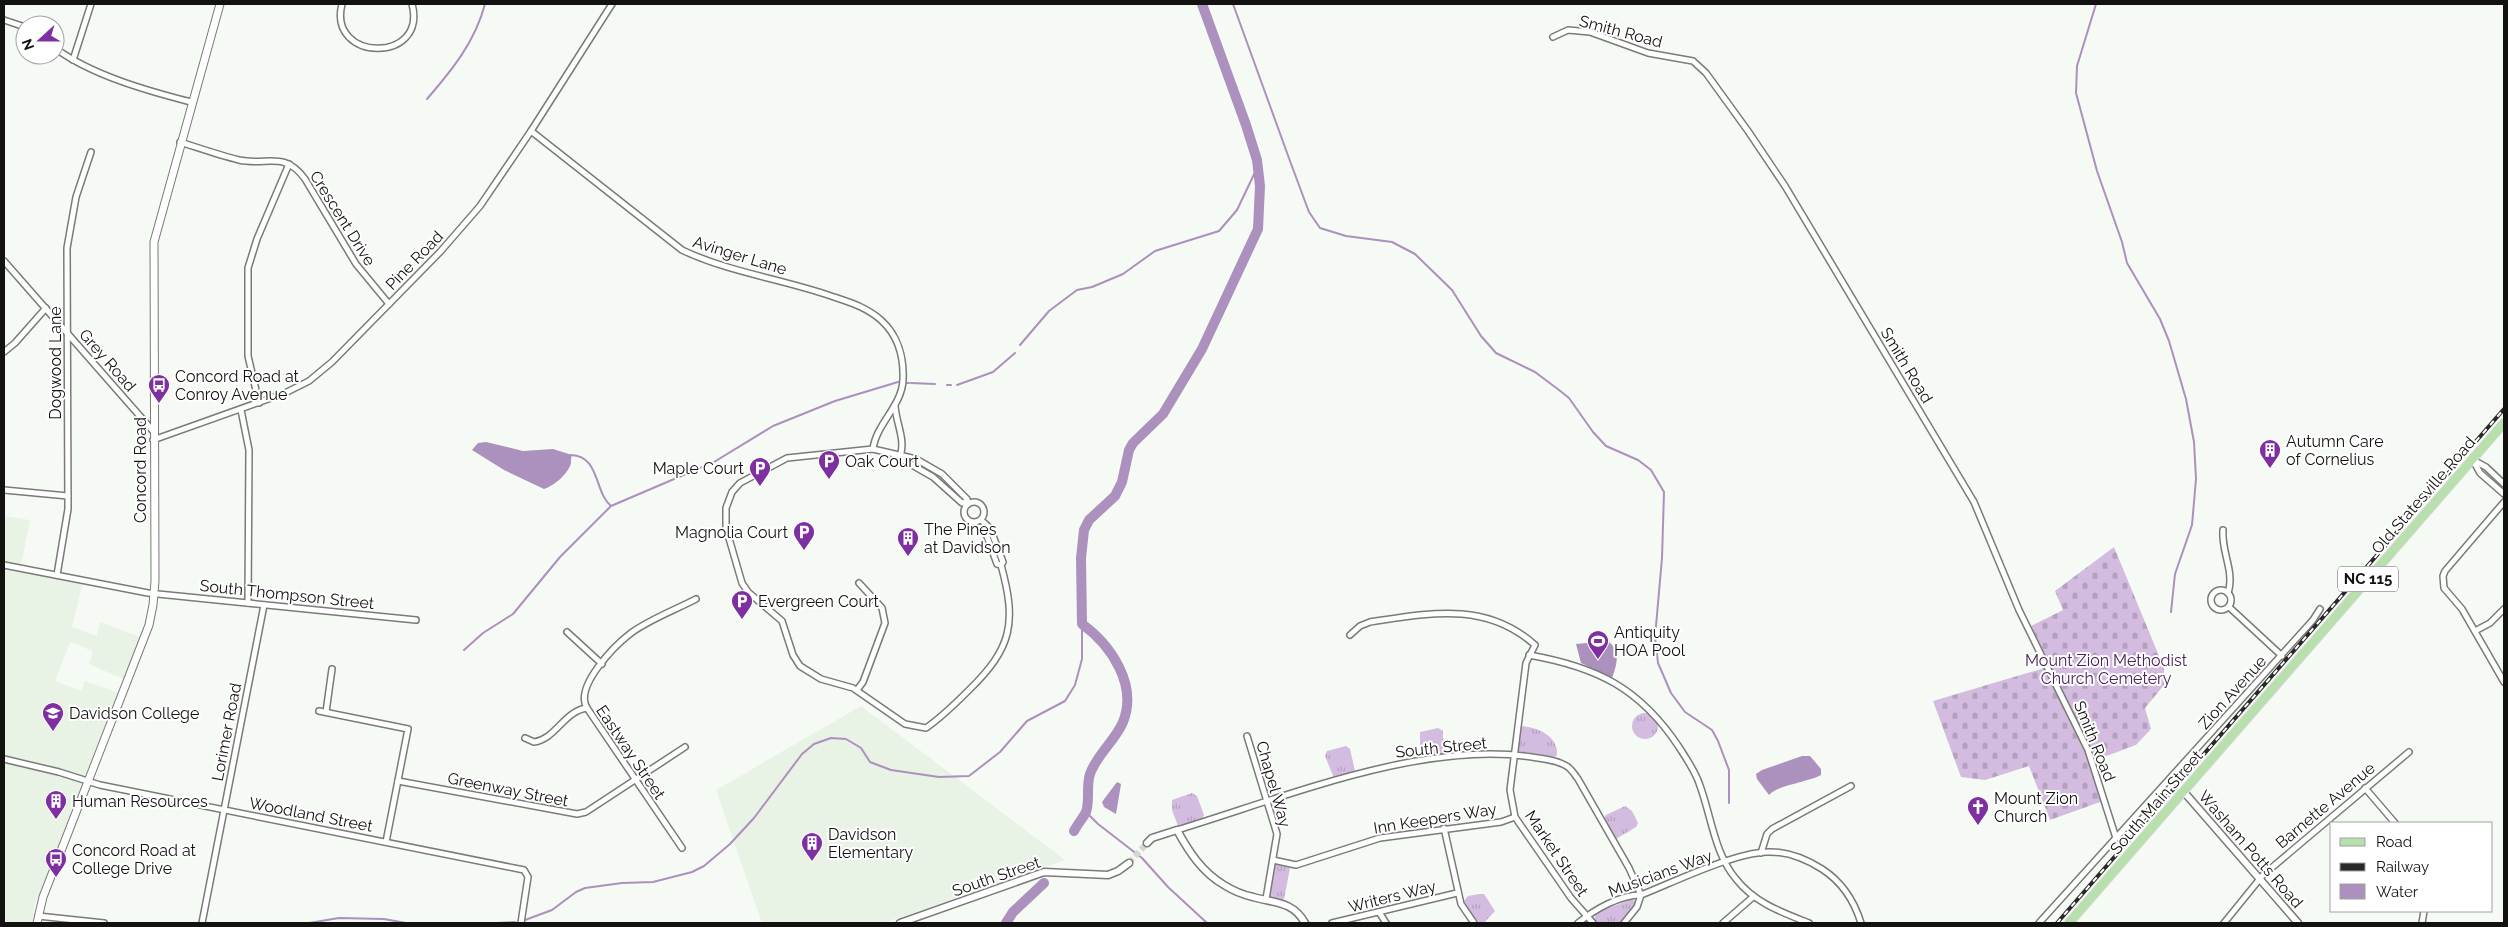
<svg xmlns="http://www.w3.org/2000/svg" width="2508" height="927" font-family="Raleway,sans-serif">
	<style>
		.built { fill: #e8f2e5 }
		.grass { fill: url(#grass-tufts) }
		.cemetery { fill: url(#cemetery-stones) }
		.water { fill: #ac90bd }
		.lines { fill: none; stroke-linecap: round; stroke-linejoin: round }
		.stream { stroke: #ac90bd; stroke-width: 2 }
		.river { stroke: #ac90bd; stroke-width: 10 }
		.tertiary-tunnel { stroke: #d4d7d2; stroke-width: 6; stroke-dasharray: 6 3; stroke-linecap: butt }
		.minor-casing { stroke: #787c77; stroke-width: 8 }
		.tertiary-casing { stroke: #787c77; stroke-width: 9 }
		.secondary-casing { stroke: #787c77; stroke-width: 9 }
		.primary-casing { stroke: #d4d5d4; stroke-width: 10 }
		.minor { stroke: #fff; stroke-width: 5 }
		.tertiary { stroke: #fff; stroke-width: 6 }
		.secondary { stroke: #fff; stroke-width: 7 }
		.primary { stroke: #b8e0ac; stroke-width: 8 }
		.rail-casing { stroke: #292a28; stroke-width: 4 }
		.rail { stroke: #fff; stroke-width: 2; stroke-dasharray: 5.5; stroke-linecap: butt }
		.labels { text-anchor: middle; stroke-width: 4; stroke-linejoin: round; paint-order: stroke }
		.shield { fill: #fff; stroke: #595a58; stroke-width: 1 }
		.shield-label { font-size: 15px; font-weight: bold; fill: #121311 }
		.street-label { font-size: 16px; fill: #121311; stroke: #fff }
		.poi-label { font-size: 16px; fill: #121311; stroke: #fff; text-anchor: start }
		.park-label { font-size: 16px; fill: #49235b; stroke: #fff }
	</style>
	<defs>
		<pattern id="grass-tufts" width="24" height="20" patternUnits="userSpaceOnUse" patternTransform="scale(1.25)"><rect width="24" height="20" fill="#d3bce0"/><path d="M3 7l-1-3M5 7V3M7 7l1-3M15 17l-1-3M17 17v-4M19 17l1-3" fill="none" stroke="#b4a1bf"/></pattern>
		<pattern id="cemetery-stones" width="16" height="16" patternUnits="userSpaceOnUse" patternTransform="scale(1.25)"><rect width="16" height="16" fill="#d3bce0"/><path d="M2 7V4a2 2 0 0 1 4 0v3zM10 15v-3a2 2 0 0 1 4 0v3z" fill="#b4a1bf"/></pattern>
	</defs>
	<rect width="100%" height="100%" fill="#f6faf4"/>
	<g class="built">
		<path d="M4 516 30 520 20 569 83 582 72 627 97 636 100 622 140 637 124 679 89 664 93 651 70 642 55 681 81 691 85 681 118 693 35 904 32 923H4Z"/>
		<path d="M861 706 1065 860 884 923H762L716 790Z"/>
	</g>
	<g class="grass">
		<circle cx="1645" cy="726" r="13"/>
		<path d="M1523 726C1539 728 1558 736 1557 755L1555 757 1518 751 1520 728Z"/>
		<path d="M1438 728 1443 731V754L1422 757 1420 754V732Z"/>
		<path d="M1346 746 1350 749 1355 771 1334 778 1325 756 1327 751Z"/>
		<path d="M1192 793 1197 796 1204 815 1202 819 1178 826 1172 810V800Z"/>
		<path d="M1625 806 1632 811 1638 823 1636 827 1616 839 1604 818 1606 815Z"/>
		<path d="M1277 864 1290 868 1284 899 1281 901 1268 897 1273 867Z"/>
		<path d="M1479 894H1484L1495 911 1484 923H1480L1472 915 1464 901 1468 896Z"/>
		<path d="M1632 899 1636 902 1634 906 1621 923H1597L1594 920 1596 913Z"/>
	</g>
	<path class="cemetery" d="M2114 547 2164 668V685L2145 708 2151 729 2136 745 2090 762 2103 801 2050 820 2029 766 1985 780 1961 777 1933 701 2051 666 2031 626 2063 610 2055 591Z"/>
	<g class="water">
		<path d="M486 442 523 451 553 449 572 455C571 457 571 460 571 463 569 473 554 486 544 489L504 470 472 450 478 443Z"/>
		<path d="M1608 641C1621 651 1617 664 1612 678L1581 663 1576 644Z"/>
		<path d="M1802 756H1810L1821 769V775C1808 782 1775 786 1769 795L1757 779 1756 774 1762 770Z"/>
		<path d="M1117 782 1121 784 1116 814 1104 807 1102 802Z"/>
	</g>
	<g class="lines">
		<g class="stream">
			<path d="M1233 4 1290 161 1309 212 1320 228 1346 236 1392 242 1415 254 1452 290 1481 336 1496 353 1535 372 1559 390 1569 398 1593 432 1606 446 1638 460 1651 470 1664 492 1662 558 1655 637 1658 663 1671 693 1685 712 1712 730 1718 741 1729 770V803"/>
			<path d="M2096 4 2077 66 2076 93 2097 171 2122 242 2127 263 2160 319 2169 341 2186 399 2194 442 2196 479 2192 525 2175 574 2171 612"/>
			<path d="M427 99C452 70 475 42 485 4"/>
			<path d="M1020 345 1049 311 1077 290 1092 287 1123 274 1155 251 1219 231 1237 210 1258 166"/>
			<path d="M907 383H909"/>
			<path d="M911 383 935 384"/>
			<path d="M947 385H951"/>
			<path d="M957 385 993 372 1015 353"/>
			<path d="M571 455C600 456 594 492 611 506"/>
			<path d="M464 650 483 633 513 614 560 557 611 506 714 462 773 426 835 401 898 382"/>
			<path d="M1086 812 1098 824 1142 858 1168 887 1207 923"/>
			<path d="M525 920 552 910 576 892 585 888 622 883 653 882 692 872 704 866 730 844 754 818 802 754 814 744 831 738 846 739 861 748 870 762 891 770 939 777 969 776 1000 752 1027 721 1065 701 1075 685 1082 659V624"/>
			<path d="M309 923 339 918 384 919 406 923"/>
			<path d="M497 923 515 922"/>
		</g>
		<g class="river">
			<path d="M1074 831C1077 825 1083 818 1086 812 1090 801 1086 786 1090 774 1097 754 1115 741 1123 722 1138 685 1111 645 1082 624L1081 558 1084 530 1089 520 1115 496 1122 482 1129 450 1133 443 1163 414 1202 349 1258 229 1260 186 1257 160 1246 125 1202 4"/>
			<path d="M1006 923 1013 912 1044 883"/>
		</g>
		<path class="tertiary-tunnel" d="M1129 863 1147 843"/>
		<g class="minor-casing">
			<g id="minor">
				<path d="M342 4C327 62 428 64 412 4"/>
				<path d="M4 20 25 27"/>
				<path d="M1553 37 1568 30 1590 32 1648 53 1693 61 1706 73 1748 131 1785 186 1974 502 2019 610 2088 750 2116 838"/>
				<path d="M55 48C91 75 148 91 191 102"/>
				<path d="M73 60 91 4"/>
				<path d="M531 131 682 250C728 272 782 279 831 296 849 302 867 307 882 321 898 336 904 358 903 380 902 406 876 424 873 449"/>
				<path d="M180 142C199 148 219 155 239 160 267 166 284 150 305 179L356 264 389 304"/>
				<path d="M4 261 153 431"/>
				<path d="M4 352 15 343 46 308"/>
				<path d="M259 403 248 356V268L257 239 289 164"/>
				<path d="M895 406C896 423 906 440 900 456"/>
				<path d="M241 410 249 450 248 603"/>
				<path d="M153 440 285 393 309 381 332 362 440 252 480 206 531 131 612 4"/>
				<path d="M903 457 905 461 933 477 962 503 967 502"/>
				<path d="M2473 460 2480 473 2504 494"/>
				<path d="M2473 460 2486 467 2504 484"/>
				<path d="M4 490 68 496"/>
				<circle cx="974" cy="512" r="10"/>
				<path d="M2504 502 2445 571 2443 576 2444 588 2462 609 2504 682"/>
				<path d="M968 504 967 499 942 474 916 459 873 449 787 458 740 483 732 492 726 508V528L742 583 748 592 782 621 793 655 800 666 821 679 853 688 905 724 926 728C942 717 955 704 969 690 1012 648 1017 623 1001 565L1003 562 990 528 981 520"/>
				<path d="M985 525V531L997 564 1001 565"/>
				<path d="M2223 530C2221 552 2235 571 2228 593"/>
				<path d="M4 565 148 593 416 620"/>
				<path d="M57 575 68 509 67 248 76 197 91 152"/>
				<circle cx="2221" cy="600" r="10"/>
				<path d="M2229 607 2282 656"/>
				<path d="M2475 631 2490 623 2504 609"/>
				<path d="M567 632 602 664"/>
				<path d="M1350 635 1360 626 1370 622C1430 613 1486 601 1535 645L1526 663 1510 790 1515 817 1571 898 1593 923"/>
				<path d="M1529 655C1597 667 1640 688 1679 747 1686 758 1695 771 1699 783 1711 814 1714 853 1736 879 1755 903 1781 912 1809 923"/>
				<path d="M857 690 863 682 885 623 882 608 859 583"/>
				<path d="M319 711 408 729 386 842"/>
				<path d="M326 712 332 669"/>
				<path d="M1247 736 1277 834 1266 899"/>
				<path d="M525 738 534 742C556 739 564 711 587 708"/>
				<path d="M4 759 59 772 100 785 524 870 528 877 521 923"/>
				<path d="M398 781 577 814 586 812 685 747"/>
				<path d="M2365 788 2395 823"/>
				<path d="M1444 828 1461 904 1474 923"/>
				<path d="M1177 830C1283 798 1422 740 1532 757 1544 759 1558 760 1568 767 1572 770 1575 775 1578 779L1629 868 1641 895 1637 907 1624 923"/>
				<path d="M682 848 587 708C574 687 614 646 631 633 650 619 675 610 696 599"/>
				<path d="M1761 853 1767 834 1772 829 1851 786"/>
				<path d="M1273 860 1296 865 1380 838 1501 822 1515 817"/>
				<path d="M1379 912 1386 923"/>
				<path d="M38 916 104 923"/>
				<path d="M202 923 264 605"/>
				<path d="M1332 923 1457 893"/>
				<path d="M1578 923C1594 910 1619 895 1641 895 1674 882 1733 853 1767 852 1786 851 1806 859 1822 869 1842 882 1854 900 1861 923"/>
				<path d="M1723 923 1753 897"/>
				<path d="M2039 923 2313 620 2320 609"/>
				<path d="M2224 923 2263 875 2409 752"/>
				<path d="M2422 923 2424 911"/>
			</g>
		</g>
		<g class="tertiary-casing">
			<g id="tertiary">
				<path d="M2184 792 2298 923"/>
				<path d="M1147 843 1152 838 1177 830C1189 852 1202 872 1224 885 1232 890 1244 895 1253 897 1274 903 1293 901 1305 923"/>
				<path d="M900 923 1044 872 1108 875 1118 871 1129 863"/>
			</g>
		</g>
		<g class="secondary-casing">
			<path id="secondary" d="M37 923 43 897 149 625 153 605 155 581 154 242 220 4"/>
		</g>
		<g class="primary-casing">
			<path id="primary" d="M2069 923 2504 423"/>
		</g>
		<use href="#minor" class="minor"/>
		<use href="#tertiary" class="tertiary"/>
		<use href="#secondary" class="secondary"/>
		<use href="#primary" class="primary"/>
		<g class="rail-casing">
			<path id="rail" d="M2057 923 2504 409"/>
		</g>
		<use href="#rail" class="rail"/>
	</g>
	<defs>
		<g id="bus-pin" transform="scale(1.125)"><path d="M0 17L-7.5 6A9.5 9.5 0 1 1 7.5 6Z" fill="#7e30a1" stroke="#fff"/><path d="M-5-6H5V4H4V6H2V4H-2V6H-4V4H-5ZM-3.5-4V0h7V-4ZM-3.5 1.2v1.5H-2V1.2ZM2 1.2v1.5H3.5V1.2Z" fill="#fff"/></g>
		<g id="building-pin" transform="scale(1.125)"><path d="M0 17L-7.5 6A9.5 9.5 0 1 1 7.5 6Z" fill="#7e30a1" stroke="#fff"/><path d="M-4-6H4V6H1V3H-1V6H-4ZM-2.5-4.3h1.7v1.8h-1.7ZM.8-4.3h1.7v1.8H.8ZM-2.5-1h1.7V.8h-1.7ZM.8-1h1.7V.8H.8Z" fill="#fff"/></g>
		<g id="parking-pin" transform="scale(1.125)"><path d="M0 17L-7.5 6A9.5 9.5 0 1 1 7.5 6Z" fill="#7e30a1" stroke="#fff"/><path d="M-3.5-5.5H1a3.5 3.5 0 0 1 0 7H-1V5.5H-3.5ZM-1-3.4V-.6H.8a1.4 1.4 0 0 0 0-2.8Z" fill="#fff"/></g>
		<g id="stadium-pin" transform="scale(1.125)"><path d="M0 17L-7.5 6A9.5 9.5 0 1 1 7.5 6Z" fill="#7e30a1" stroke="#fff"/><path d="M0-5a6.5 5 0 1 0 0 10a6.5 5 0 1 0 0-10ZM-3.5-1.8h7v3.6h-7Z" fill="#fff"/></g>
		<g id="university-pin" transform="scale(1.125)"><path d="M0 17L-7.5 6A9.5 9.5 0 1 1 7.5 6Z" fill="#7e30a1" stroke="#fff"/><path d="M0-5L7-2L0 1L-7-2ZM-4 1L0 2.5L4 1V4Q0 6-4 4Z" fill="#fff"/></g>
		<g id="church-pin" transform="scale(1.125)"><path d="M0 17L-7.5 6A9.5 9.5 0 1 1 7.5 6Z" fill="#7e30a1" stroke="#fff"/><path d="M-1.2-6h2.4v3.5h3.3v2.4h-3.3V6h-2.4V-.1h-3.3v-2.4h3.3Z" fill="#fff"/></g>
	</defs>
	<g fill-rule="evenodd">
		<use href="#bus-pin" x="159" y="385"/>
		<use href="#building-pin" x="2270" y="450"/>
		<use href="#parking-pin" x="829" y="461"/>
		<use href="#parking-pin" x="760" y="468"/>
		<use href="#parking-pin" x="804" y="532"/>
		<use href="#building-pin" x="908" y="538"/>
		<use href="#parking-pin" x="742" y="601"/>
		<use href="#stadium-pin" x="1598" y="641"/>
		<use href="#university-pin" x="53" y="713"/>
		<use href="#building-pin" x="56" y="801"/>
		<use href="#church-pin" x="1978" y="807"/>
		<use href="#building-pin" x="812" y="843"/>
		<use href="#bus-pin" x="56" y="859"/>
	</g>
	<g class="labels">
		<rect class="shield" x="2338" y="566.5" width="60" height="25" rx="4"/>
		<g class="shield-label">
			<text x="2368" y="584">NC 115</text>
		</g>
		<g class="street-label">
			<text transform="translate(1621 31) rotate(15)" y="6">Smith Road</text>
			<text transform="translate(343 218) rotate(58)" y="6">Crescent Drive</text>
			<text transform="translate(740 255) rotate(17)" y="6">Avinger Lane</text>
			<text transform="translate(414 260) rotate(-46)" y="6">Pine Road</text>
			<text transform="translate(108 360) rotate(49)" y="6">Grey Road</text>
			<text transform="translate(55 363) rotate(-90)" y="6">Dogwood Lane</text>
			<text transform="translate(1907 365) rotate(59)" y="6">Smith Road</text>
			<text transform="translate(140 470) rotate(-90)" y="6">Concord Road</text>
			<text transform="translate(2423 495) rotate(-49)" y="6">Old Statesville Road</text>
			<text transform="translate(287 594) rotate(6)" y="6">South Thompson Street</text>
			<text transform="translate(2232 692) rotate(-48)" y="6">Zion Avenue</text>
			<text transform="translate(226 732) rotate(-79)" y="6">Lorimer Road</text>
			<text transform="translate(2095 741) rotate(68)" y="6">Smith Road</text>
			<text transform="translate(1441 747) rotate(-6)" y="6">South Street</text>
			<text transform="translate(631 752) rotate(56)" y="6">Eastway Street</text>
			<text transform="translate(1274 784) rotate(74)" y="6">Chapel Way</text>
			<text transform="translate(508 789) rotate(11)" y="6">Greenway Street</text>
			<text transform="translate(2156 802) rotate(-49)" y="6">South Main Street</text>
			<text transform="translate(2325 805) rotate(-40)" y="6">Barnette Avenue</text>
			<text transform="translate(311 814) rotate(11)" y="6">Woodland Street</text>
			<text transform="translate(1435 818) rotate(-9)" y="6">Inn Keepers Way</text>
			<text transform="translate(2251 849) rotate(49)" y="6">Washam Potts Road</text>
			<text transform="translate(1557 853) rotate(56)" y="6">Market Street</text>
			<text transform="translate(1660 873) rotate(-20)" y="6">Musicians Way</text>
			<text transform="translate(996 876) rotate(-19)" y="6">South Street</text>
			<text transform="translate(1392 896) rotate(-14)" y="6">Writers Way</text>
		</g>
		<g class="poi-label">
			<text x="175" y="382">Concord Road at<tspan x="175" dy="18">Conroy Avenue</tspan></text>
			<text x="2286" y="447">Autumn Care<tspan x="2286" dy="18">of Cornelius</tspan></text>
			<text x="845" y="467">Oak Court</text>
			<text x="744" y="474" text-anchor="end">Maple Court</text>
			<text x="924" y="535">The Pines<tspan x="924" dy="18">at Davidson</tspan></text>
			<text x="788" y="538" text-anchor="end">Magnolia Court</text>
			<text x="758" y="607">Evergreen Court</text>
			<text x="1614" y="638">Antiquity<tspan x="1614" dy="18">HOA Pool</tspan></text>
			<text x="69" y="719">Davidson College</text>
			<text x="1994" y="804">Mount Zion<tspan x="1994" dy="18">Church</tspan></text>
			<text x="72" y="807">Human Resources</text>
			<text x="828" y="840">Davidson<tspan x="828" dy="18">Elementary</tspan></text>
			<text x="72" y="856">Concord Road at<tspan x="72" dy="18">College Drive</tspan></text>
		</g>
		<g class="park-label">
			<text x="2106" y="666">Mount Zion Methodist<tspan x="2106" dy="18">Church Cemetery</tspan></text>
		</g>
	</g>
	<rect width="2508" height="927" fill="none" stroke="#121311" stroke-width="10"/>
	<rect x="2330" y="822" width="162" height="90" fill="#ffffff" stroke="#a0a1a0"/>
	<rect x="2340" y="838" width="25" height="8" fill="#b8e0ac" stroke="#a0a1a0"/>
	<text x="2376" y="847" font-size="15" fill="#121311">Road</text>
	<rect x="2340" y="863" width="25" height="8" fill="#292a28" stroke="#a0a1a0"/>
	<text x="2376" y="872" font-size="15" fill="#121311">Railway</text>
	<rect x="2340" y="884" width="25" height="15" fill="#ac90bd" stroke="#a0a1a0"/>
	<text x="2376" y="897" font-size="15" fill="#121311">Water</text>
	<g transform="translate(40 40) rotate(249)"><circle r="24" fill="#ffffff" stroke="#a0a1a0"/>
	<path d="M0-4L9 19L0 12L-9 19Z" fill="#7e30a1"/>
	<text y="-8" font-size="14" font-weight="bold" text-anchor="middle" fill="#121311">N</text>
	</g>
</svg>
